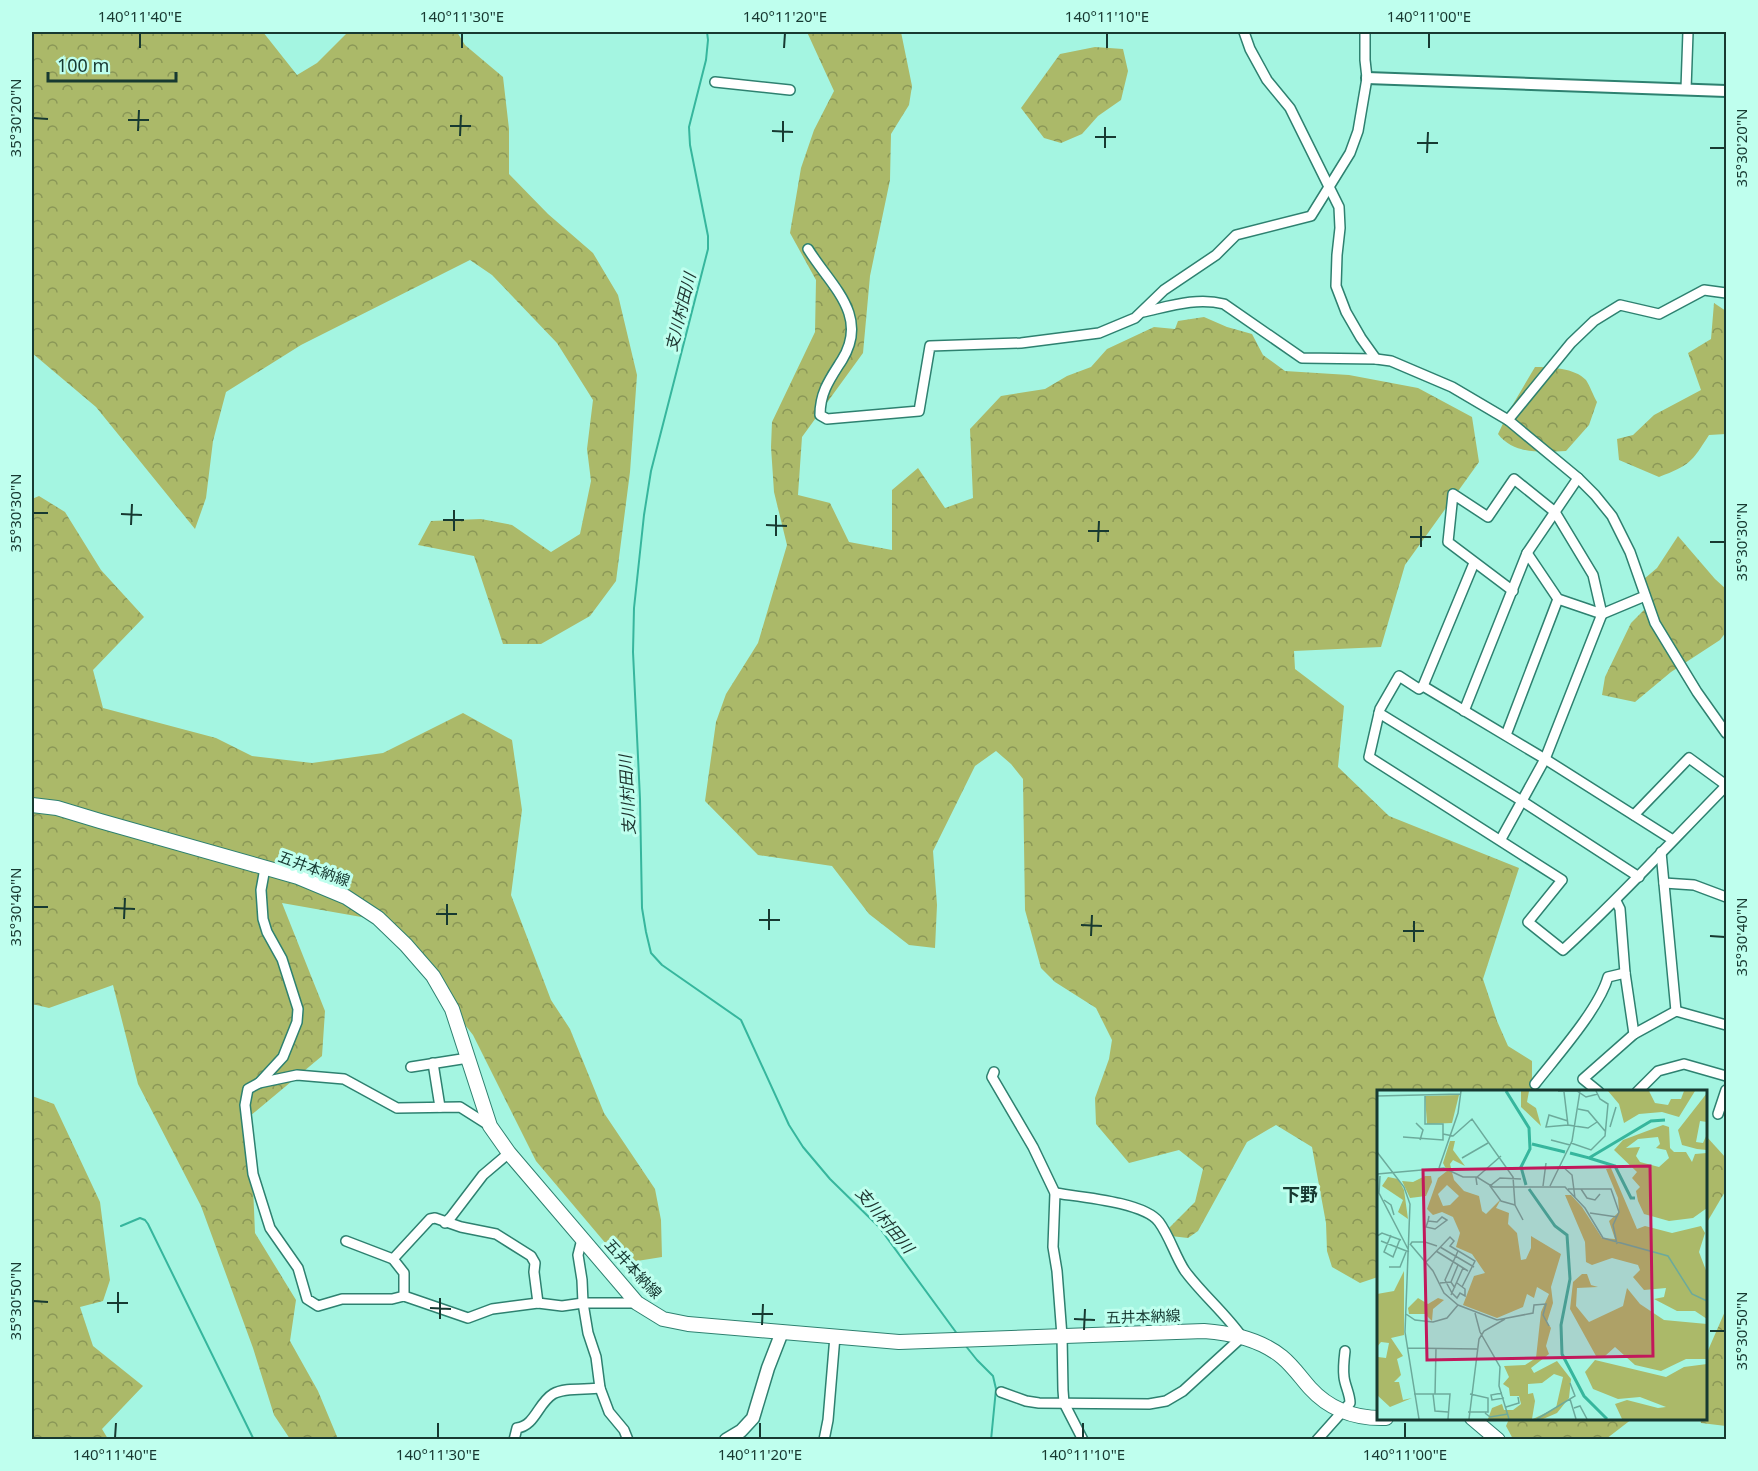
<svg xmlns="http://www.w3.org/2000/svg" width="1758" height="1471" font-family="'Noto Sans','Noto Sans JP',sans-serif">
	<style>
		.forest { fill: url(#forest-crowns) }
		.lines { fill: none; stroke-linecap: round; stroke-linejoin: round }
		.stream { stroke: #36b69d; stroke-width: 2 }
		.minor-casing { stroke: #2e8170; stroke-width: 12 }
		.tertiary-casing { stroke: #2e8170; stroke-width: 14 }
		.secondary-casing { stroke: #2e8170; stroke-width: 15 }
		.primary-casing { stroke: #2e8170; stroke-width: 16 }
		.minor { stroke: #fff; stroke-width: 9 }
		.tertiary { stroke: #fff; stroke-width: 10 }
		.secondary { stroke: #fff; stroke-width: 12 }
		.primary { stroke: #fff; stroke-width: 14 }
		.ticks { fill: none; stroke: #173931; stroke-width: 2 }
		.labels { text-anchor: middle; stroke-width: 6; stroke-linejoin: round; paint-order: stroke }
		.street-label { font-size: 15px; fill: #173931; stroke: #bfffee }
		.water-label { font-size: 16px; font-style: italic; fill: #1c322d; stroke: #bfffee }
		.quarter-label { font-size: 18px; font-weight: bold; fill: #173931; stroke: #bfffee }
		.inset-river { fill: none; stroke: #36b69d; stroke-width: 3 }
		.inset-road { fill: none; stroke: #6caa9b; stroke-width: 1.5 }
		.view { fill: #c2185b; fill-opacity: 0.15; stroke: #c2185b; stroke-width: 3 }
		.inset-edge { fill: none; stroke: #173931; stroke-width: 3 }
		.neatline { fill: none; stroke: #173931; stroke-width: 2 }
		.ticks-label { font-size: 15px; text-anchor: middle; fill: #173931 }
	</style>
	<defs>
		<pattern id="forest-crowns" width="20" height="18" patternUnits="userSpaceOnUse" patternTransform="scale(1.5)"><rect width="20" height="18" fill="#abb969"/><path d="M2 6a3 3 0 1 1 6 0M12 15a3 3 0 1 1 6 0" fill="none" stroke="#8a9757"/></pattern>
	</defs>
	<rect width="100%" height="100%" fill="#a4f5e1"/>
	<g class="forest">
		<path d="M32 32H263L297 75 317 63 348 32H457L465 45 503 77 509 129V174L548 214 593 253 618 295 637 375 630 472 616 581 590 616 541 644H503L474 556 418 545 431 521 481 519 512 525 551 552 580 534 591 481 587 449 593 400 557 343 492 275 470 260 301 345 226 392 213 441 206 498 195 529 96 407 32 353Z"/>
		<path d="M807 32H901L912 86 909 105 891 134 890 180 870 276 863 353 802 437 798 495 830 503 849 542 892 550V490L918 468 945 508 973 498 970 429 1001 396 1045 389 1067 376 1091 367 1107 349 1154 327 1175 329 1178 321 1204 317 1227 327 1252 334 1263 355 1285 371 1349 375 1418 388 1472 417 1479 462 1405 565 1381 647 1294 651 1295 669 1344 706 1338 767 1389 816 1519 868 1483 979 1497 1021 1508 1046 1532 1061V1091L1378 1092V1277L1360 1283 1332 1267 1327 1251 1326 1223 1312 1147 1276 1125 1247 1142 1198 1231 1188 1238 1162 1235 1195 1202 1203 1169 1179 1150 1129 1163 1096 1124 1095 1098 1109 1059 1112 1040 1096 1008 1055 982 1041 968 1025 910 1023 779 1011 764 996 751 975 766 933 851 937 905 935 948 909 945 869 914 832 866 758 855 705 801 716 722 726 694 758 643 787 545 774 492 771 447 772 422 815 332 816 280 790 233 801 168 814 130 834 91Z"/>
		<path d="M1095 47 1123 49 1128 71 1121 100 1098 116 1082 134 1061 143 1044 138 1021 108 1060 54Z"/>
		<path d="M1714 303 1726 311V434L1709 435C1691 463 1690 465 1659 477L1619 460 1617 439 1633 435 1654 415 1701 390 1688 353 1711 339Z"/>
		<path d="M1535 367C1550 367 1575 368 1586 380 1590 386 1593 395 1597 402L1589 425 1566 451C1542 452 1514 455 1498 434L1509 411Z"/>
		<path d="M39 496 65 512 101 570 144 617 93 670 103 708 216 738 252 756 312 763 383 753 463 713 512 740 522 810 511 895 551 1000 570 1029 604 1113 655 1189 661 1220 662 1257 637 1261 618 1258 536 1161 473 1035 384 921 282 903 325 1011 322 1056 250 1116 255 1233 296 1300 290 1341 318 1391 338 1439H290L274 1415 253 1348 201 1206 138 1084 113 985 49 1008 32 1004V499Z"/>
		<path d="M1678 536 1715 579 1726 589V632L1720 640 1671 672 1635 702 1602 695 1605 677 1631 623 1653 601 1644 579 1657 568Z"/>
		<path d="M32 1096 54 1104 100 1202 110 1280 103 1301 80 1307 93 1346 143 1386 102 1429 108 1439H32Z"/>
		<path d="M1706 1136 1726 1158V1190L1706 1224Z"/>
		<path d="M1726 1309V1426L1701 1423 1700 1419 1706 1418V1355Z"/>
		<path d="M1509 1419V1418L1632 1419 1606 1439H1513L1506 1426Z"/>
	</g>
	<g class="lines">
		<g class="stream">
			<path d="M707 32 708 40 706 60 689 127 690 145 708 236V249L651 471 644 515 634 608 633 652 640 799 642 908 646 932 651 953 662 965 741 1020 789 1125 803 1147 830 1179 879 1227 958 1335"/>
			<path d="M121 1226 140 1218 145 1220 148 1224 254 1440"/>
			<path d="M965 1345 977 1360 993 1376 996 1389 991 1440"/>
		</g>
		<g class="minor-casing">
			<g id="minor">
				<path d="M1244 32 1250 49 1267 80 1290 108 1339 207 1340 228 1337 255 1336 286 1346 312 1361 338 1376 359"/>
				<path d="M715 82 790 90"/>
				<path d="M1686 89 1688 32"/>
				<path d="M808 249C830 285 870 315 842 360 830 379 820 392 820 415L827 419 919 411 930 346 1021 343 1099 333 1135 318 1164 290 1216 255 1236 235 1311 216 1350 153 1358 131 1367 78 1365 60V32"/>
				<path d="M1143 312C1170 306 1197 297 1224 304L1302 358 1376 359 1391 361 1452 387 1508 420 1578 478 1595 495 1612 516 1630 552 1655 623 1697 692 1726 733"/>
				<path d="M1508 420 1571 343 1594 321 1620 305 1659 314 1704 290 1726 293"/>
				<path d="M1527 553 1558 599 1602 614 1645 596"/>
				<path d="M1423 686 1474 563"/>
				<path d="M1464 711 1527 553 1578 478"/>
				<path d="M1379 713 1522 801 1639 877"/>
				<path d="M1506 735 1558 599"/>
				<path d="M1634 815 1689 758 1726 785"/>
				<path d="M1501 839 1545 759 1602 614 1593 575 1555 512 1514 479 1488 517 1453 494 1448 542 1513 591"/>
				<path d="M1673 840 1545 759 1423 686 1419 689 1399 676 1380 709 1369 757 1562 880 1528 922 1563 950C1620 898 1672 841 1726 786"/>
				<path d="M1661 852 1676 1011"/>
				<path d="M1664 883 1694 885 1726 897"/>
				<path d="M1616 901 1620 909 1625 973 1634 1034"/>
				<path d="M433 1063 440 1107"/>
				<path d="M411 1067 468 1058"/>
				<path d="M994 1072 992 1077 1033 1147 1055 1193 1053 1247 1057 1271 1062 1336 1063 1390 1064 1403 1083 1440"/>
				<path d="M259 1083 283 1057 297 1022 298 1009 282 959 267 932 263 919 261 890 265 868"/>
				<path d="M1535 1084C1556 1057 1599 1009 1608 977L1625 973"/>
				<path d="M1599 1092 1583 1079 1634 1034 1676 1011 1726 1025"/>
				<path d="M1637 1092 1658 1071 1684 1064 1726 1076"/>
				<path d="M1718 1114 1726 1090"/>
				<path d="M490 1126 460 1107 397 1108 344 1079 297 1075 259 1083 248 1089 245 1105 253 1174 270 1228 298 1268 307 1299 318 1306 342 1299H392L404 1296 468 1318 492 1309 538 1303 562 1306 583 1303H637"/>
				<path d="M445 1223 451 1217 483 1175 509 1153"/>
				<path d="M582 1239 578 1255 582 1280 583 1303 588 1333 596 1357 600 1388 609 1412 624 1430 628 1440"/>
				<path d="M346 1241 393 1259 404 1273V1296"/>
				<path d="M393 1259 430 1219 435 1218 461 1227 496 1234 531 1256 535 1263 534 1272 538 1303"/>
				<path d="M1001 1392 1026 1401 1039 1403 1149 1404 1166 1401 1183 1391 1242 1337C1225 1313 1202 1294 1185 1271 1175 1256 1170 1237 1159 1222 1144 1202 1080 1197 1055 1193"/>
				<path d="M514 1440 517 1428C535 1426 538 1403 553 1394 565 1387 586 1390 600 1388"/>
				<path d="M824 1440 828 1420 835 1336"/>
				<path d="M1317 1440 1350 1403C1350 1394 1345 1386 1344 1377 1343 1369 1344 1359 1345 1351"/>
			</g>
		</g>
		<g class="tertiary-casing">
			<path id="tertiary" d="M1367 78 1726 91"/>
		</g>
		<g class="secondary-casing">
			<path id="secondary" d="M726 1440 741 1431 753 1418 768 1368 782 1332"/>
		</g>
		<g class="primary-casing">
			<g id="primary">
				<path d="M32 805 57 808 100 821 298 877 346 897 378 918 406 945 433 976 452 1009 490 1126 509 1153 637 1303 663 1319 688 1324 899 1342 1204 1331C1231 1333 1260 1339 1282 1357 1293 1366 1301 1378 1310 1388 1330 1410 1357 1419 1386 1418"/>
				<path d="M1472 1418 1498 1440"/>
			</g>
		</g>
		<use href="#minor" class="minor"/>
		<use href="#tertiary" class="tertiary"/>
		<use href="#secondary" class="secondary"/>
		<use href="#primary" class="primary"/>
	</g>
	<path class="ticks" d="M140 48V33M462 48V33M784 48 785 33M1107 48V33M1429 48V33M33 118 48 119M128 120H149M450 126H471M138 131 139 110M772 131 793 132M460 136 461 115M1095 137H1116M783 142V121M1417 143H1438M1105 148V127M1710 148H1725M1427 153 1428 132M33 513H48M121 514 142 515M443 520H464M131 525 132 504M766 525 787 526M454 531V510M1088 531H1109M776 536V515M1410 537H1431M1098 542 1099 521M1710 542H1725M1421 547V526M33 907H48M114 908 135 909M436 914H457M124 919 125 898M759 920H780M447 925V904M1081 925 1102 926M769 930V909M1403 931H1424M1091 936 1092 915M1710 936 1725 937M1414 942V921M33 1301 48 1302M107 1303H128M430 1308 451 1309M118 1313V1292M752 1314H773M440 1319V1298M1074 1319 1095 1320M762 1325 763 1304M1084 1330 1085 1309M1710 1331H1725M115 1438 116 1423M438 1438V1423M760 1438V1423M1083 1438V1423M1405 1438V1423"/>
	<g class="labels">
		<g class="street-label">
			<text transform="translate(314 869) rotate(20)" y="5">五井本納線</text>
			<text transform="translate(633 1269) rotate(47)" y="5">五井本納線</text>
			<text transform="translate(1143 1317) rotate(-2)" y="5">五井本納線</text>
		</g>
		<g class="water-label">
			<text transform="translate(680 312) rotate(-76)" y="6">支川村田川</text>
			<text transform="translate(627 795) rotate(-93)" y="6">支川村田川</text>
			<text transform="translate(885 1220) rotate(50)" y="6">支川村田川</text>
		</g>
		<g class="quarter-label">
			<text x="1300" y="1201">下野</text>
		</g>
	</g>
	<g transform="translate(1377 1090)">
		<rect width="330" height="330" fill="#a4f5e1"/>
		<path d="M144 1H152L150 12 159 18 164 36 144 17ZM231 1H272L278 13 291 15 294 9H304L307 1H318L302 27 285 22 262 24 247 33 242 14ZM330 3V32L323 31 319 52 326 53 330 44V60L320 59 305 55 301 40ZM82 5 75 33 50 34 48 6ZM286 35 292 37 293 58 297 62H309L315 72 318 64 330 63V118L316 128 292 131 267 124 261 111 259 101 263 97 255 88 260 82 237 60 246 50ZM281 47 283 54 279 58 289 60 292 68 282 77 263 72 259 66 263 57 249 58 261 49ZM73 51H78L76 60 88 76 76 70 73 74 77 90 87 101 102 106 105 121 109 124 124 109 119 118 132 123 131 134 140 143 144 170 149 169 154 158V146L184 164 174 197 176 213 170 232 174 238 169 256 172 264 154 278 157 283 180 271 194 289 192 308 180 323 166 329H156L179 318 186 287 177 284 165 293 151 294V304L156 303 158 311 155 329H111L115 318 125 314 127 320H136L144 314 142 306H133L132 298 126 294 132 287 127 276 148 275 159 268 164 222 172 204 160 197 157 208 150 204 146 217 120 228 86 215 97 186 108 183 95 164 79 157 83 143 76 127 65 122 56 125 50 119 61 88 70 81 66 73ZM70 95 82 106 73 115 66 116 61 104ZM234 78 260 139 268 136 295 143 324 136 328 143 322 162 330 183V229L318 221H300L277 209 287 207 289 198 267 200 256 187 263 180 261 175 235 168 215 175 209 172 208 152 188 105H194L205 117 225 148 238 149 232 131 242 122 241 108 229 79ZM48 86H54L55 92 49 106 33 108 25 91 36 92ZM11 87 21 89 27 100 31 129 21 122 26 110 5 96ZM27 181V245L14 248 26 266 20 269 24 285 17 292H22L26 310 35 308 13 317 0 305V260L1 267 9 268 12 253 4 252 0 257V204L17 201ZM205 184H210L214 195 221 197 200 198 199 216 212 232 246 216 250 198 263 214 287 230 330 234V269H309L284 281 258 275 238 257 228 266H219L193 219 196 192ZM41 208 51 214 61 208 67 210 56 219 55 231 48 224H32L31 218ZM218 270 289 287 307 277 330 274V329H245L238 314 250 310 281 318 289 317 263 307 241 309 216 299 208 282Z" fill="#abb969" fill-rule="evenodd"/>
		<path class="inset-river" d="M129 1 152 38 153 59 144 77 149 95M155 54 188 62M193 63 212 68 274 31 288 30M212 68 238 76 254 108H258M152 99 178 136 190 145 193 189 184 235 185 264 207 306 230 329"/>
		<path class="inset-road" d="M181 1H200L209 7 221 4M187 2 191 35 211 38 220 32M0 6 84 4M201 19 211 21 228 41M39 33 46 40 43 50M191 35 169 37 172 25 191 31M233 37 239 17M66 44 76 46 95 29 136 87 138 115 146 130M26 47 66 50V34H48V5M174 50 193 55M194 53 214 60 228 46 231 14 223 9 219 1M0 62 27 97 33 114 28 242 42 329M85 68 111 53M185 76 195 85 198 108M62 78 81 23 84 1M0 84 67 78 86 87H100L116 97H188L208 118 226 148 291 166 315 204 330 211M3 86 2 103 31 159M100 95 99 88 124 66M166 96 169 73M173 96 195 51 203 1M191 99H234L242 122 236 135 240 154M204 99 210 108 218 110 223 104M7 110 14 115 17 125M138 115 124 111 113 96 123 88 144 89M213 123 240 127M51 131 60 132 65 127 70 130 58 139 49 137 51 131 52 126M14 145 7 162 16 167 23 149M0 146 5 143 24 150M4 151 32 162M33 155 35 152H48L60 156M34 155 56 181 67 203 81 215 120 230 156 223 157 215 169 214 166 225 172 236M63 157 97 177M59 161 91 181M49 172 73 147 77 151 73 156 98 171 85 197M12 177H23L29 162M74 192 81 175M63 193 74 192 78 198M80 193 88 199V206L83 203 80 208 75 203 68 190 81 161M74 205 86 178M98 223 103 242 123 277 122 296 132 329M29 224 38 230 56 232 70 228 81 215M30 258 100 259M125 303 114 305 115 310 127 308M37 304H73L71 329M56 304 58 321 71 322M58 304 59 258M193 309 199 329M129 317 142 313 141 307M197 318 203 316 210 329M91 322H111V308L93 304M108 323 113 327 131 324M92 329 102 249 107 241 128 229M160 329 198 306 193 293"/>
		<path class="view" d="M273 76 276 266 50 270 46 80Z"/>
		<rect width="330" height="330" class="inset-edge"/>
	</g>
	<rect width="1758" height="1471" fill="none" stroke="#bfffee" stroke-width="66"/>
	<path d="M48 72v9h128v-9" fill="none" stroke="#173931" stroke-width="3"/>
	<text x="57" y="72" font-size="18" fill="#173931" stroke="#bfffee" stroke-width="4.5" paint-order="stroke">100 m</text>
	<rect x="33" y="33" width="1692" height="1405" class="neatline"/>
	<g class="ticks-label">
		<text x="140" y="22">140°11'40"E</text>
		<text x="462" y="22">140°11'30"E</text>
		<text x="785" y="22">140°11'20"E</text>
		<text x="1107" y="22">140°11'10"E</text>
		<text x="1429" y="22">140°11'00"E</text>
		<text transform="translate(16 118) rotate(-90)" y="5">35°30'20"N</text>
		<text transform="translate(1742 148) rotate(-90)" y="5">35°30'20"N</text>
		<text transform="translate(16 513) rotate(-90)" y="5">35°30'30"N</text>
		<text transform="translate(1742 542) rotate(-90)" y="5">35°30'30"N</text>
		<text transform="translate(16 907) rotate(-90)" y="5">35°30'40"N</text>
		<text transform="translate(1742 937) rotate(-90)" y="5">35°30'40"N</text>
		<text transform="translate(16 1301) rotate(-90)" y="5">35°30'50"N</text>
		<text transform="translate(1742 1331) rotate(-90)" y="5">35°30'50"N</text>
		<text x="115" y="1460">140°11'40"E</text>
		<text x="438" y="1460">140°11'30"E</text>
		<text x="760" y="1460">140°11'20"E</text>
		<text x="1083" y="1460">140°11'10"E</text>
		<text x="1405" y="1460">140°11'00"E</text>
	</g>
</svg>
